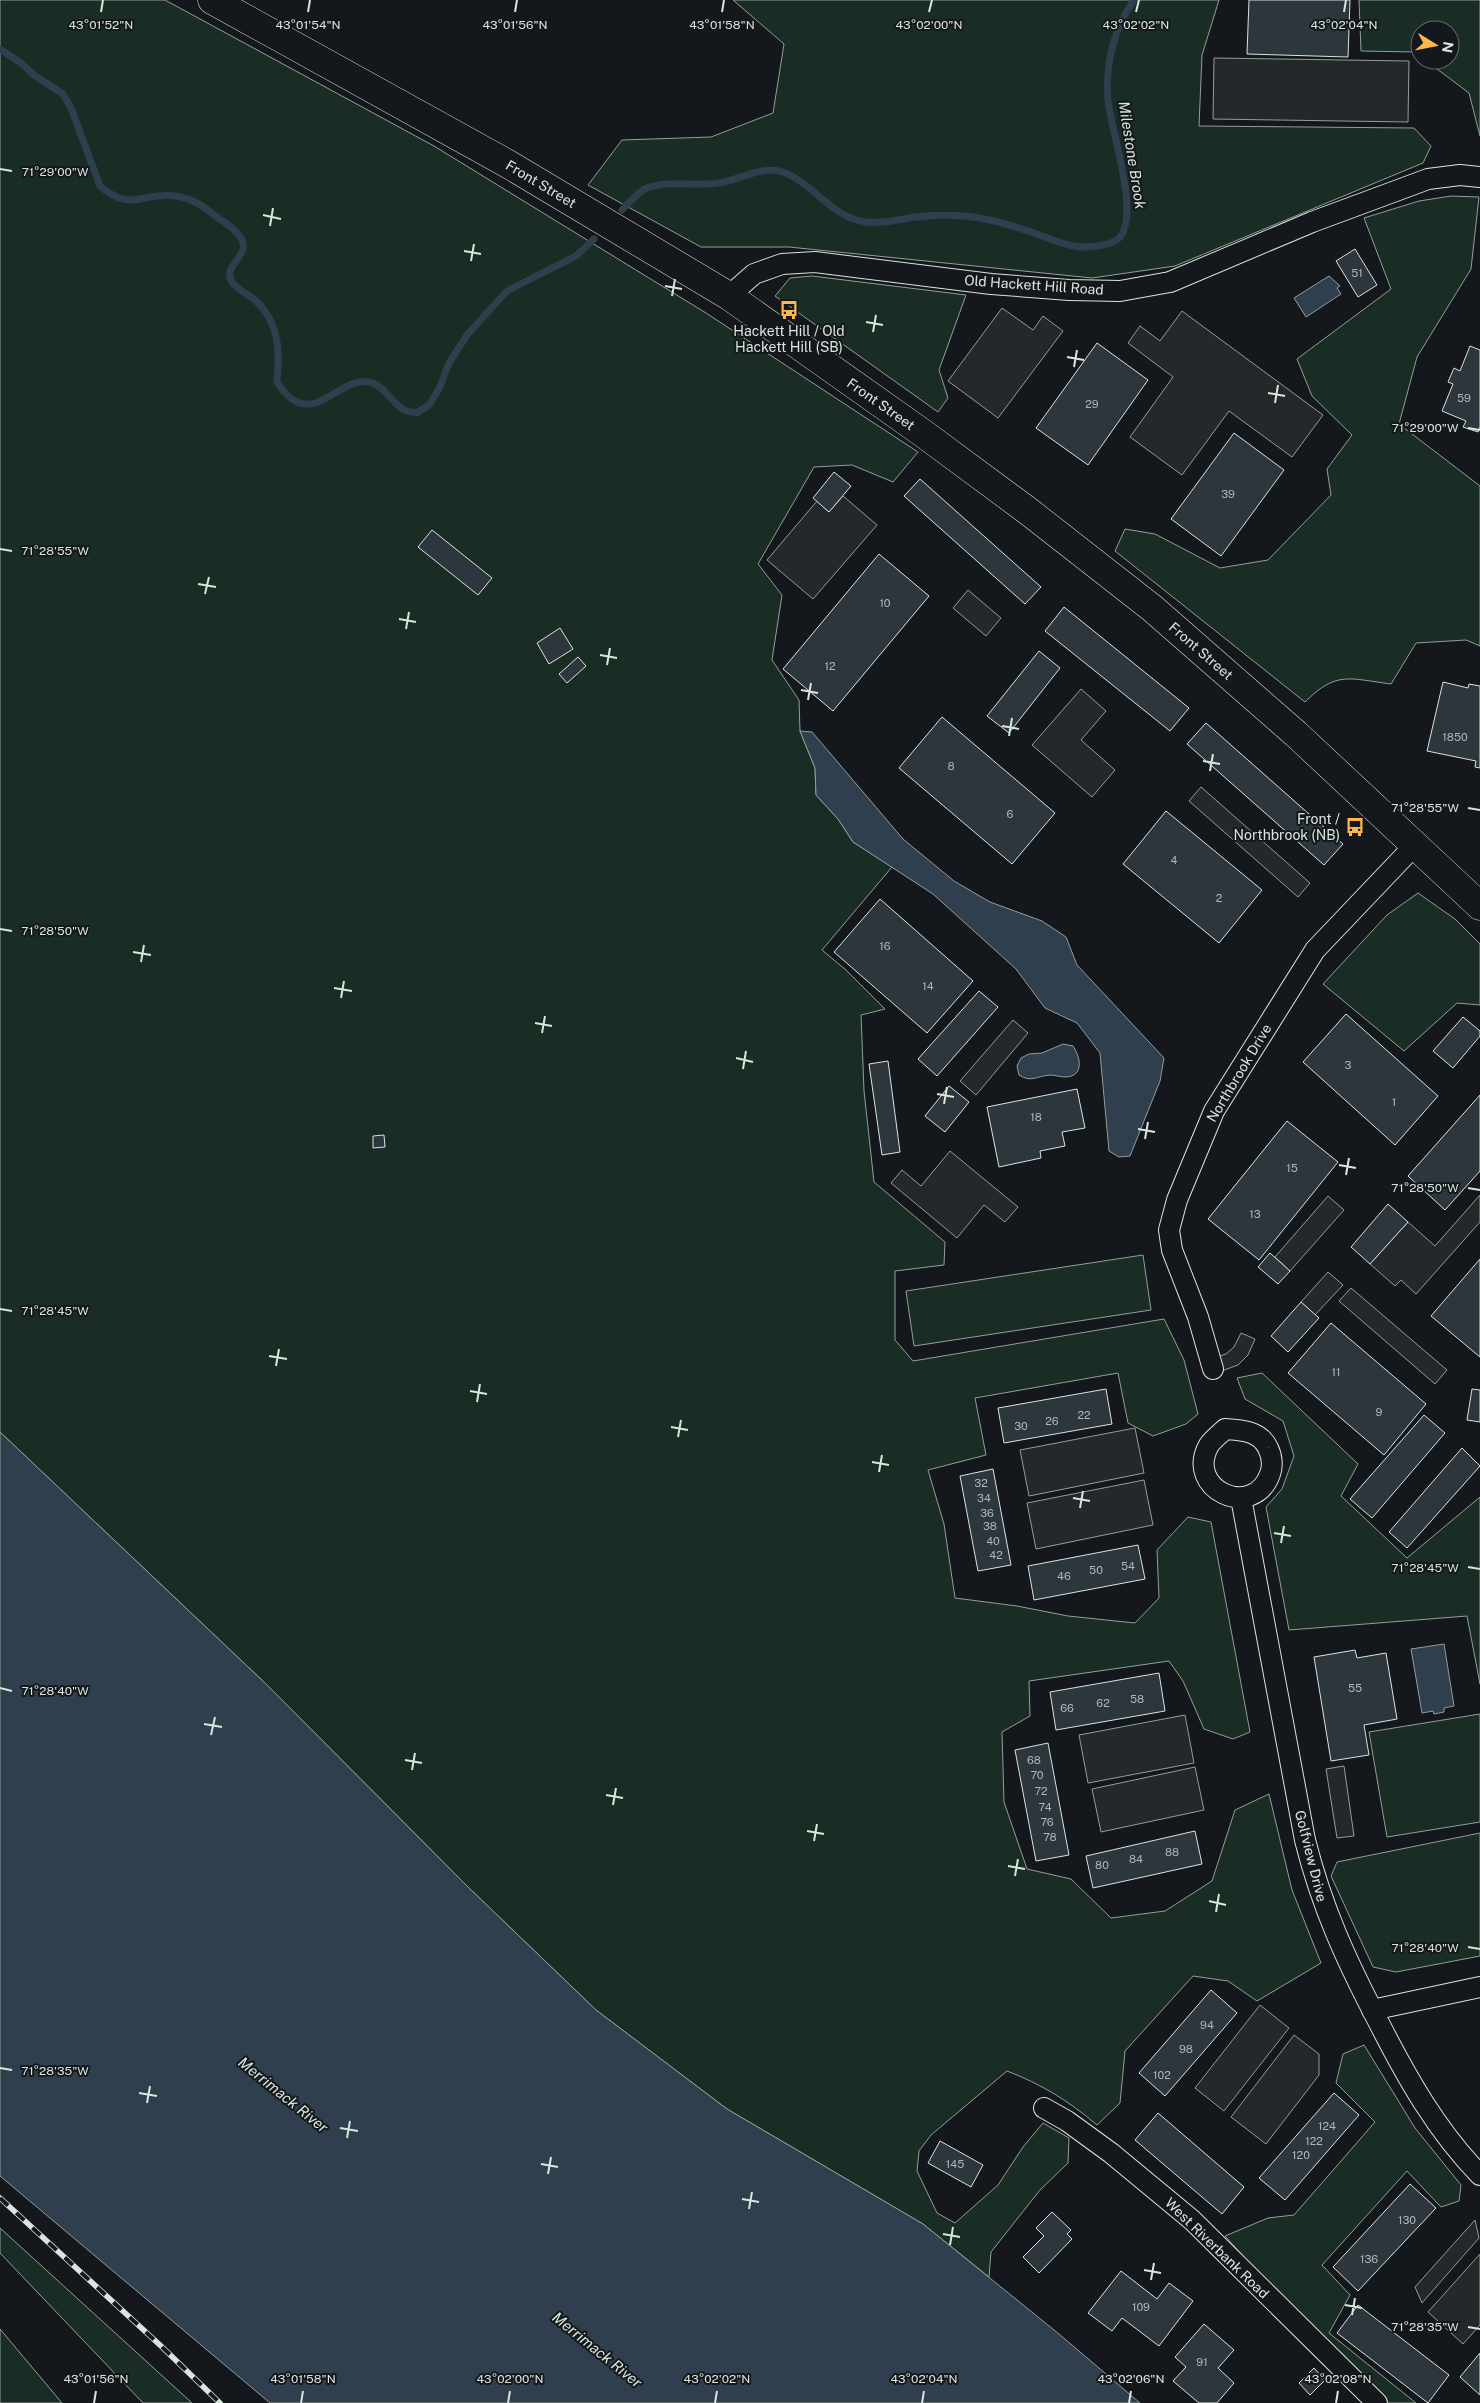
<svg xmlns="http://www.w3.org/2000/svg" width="1480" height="2403" font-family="'Public Sans',sans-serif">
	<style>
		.green { fill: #1a2d24; stroke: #939e99 }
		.parking { fill: #24282b; stroke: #939e99 }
		.water { fill: #2f3f4d; stroke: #939e99 }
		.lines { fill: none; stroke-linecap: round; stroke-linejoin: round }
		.stream { stroke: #2f3f4d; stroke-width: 7 }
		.building { fill: #2c363c; stroke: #d8e6dc }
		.street-casing { stroke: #d8e6dc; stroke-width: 22 }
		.secondary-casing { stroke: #d8e6dc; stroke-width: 29 }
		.street { stroke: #14181c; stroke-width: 20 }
		.secondary { stroke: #14181c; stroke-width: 28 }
		.rail-casing { stroke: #d8e6dc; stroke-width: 5.5 }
		.rail { stroke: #14181c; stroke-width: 4; stroke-dasharray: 11; stroke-linecap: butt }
		.ticks { fill: none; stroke: #d8e6dc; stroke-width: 2 }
		.labels { text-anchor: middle; stroke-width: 4; stroke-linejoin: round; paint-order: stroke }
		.number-label { font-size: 11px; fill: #adbab4 }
		.street-label { font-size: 14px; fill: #d8e6dc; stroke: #14181c }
		.poi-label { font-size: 14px; fill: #d8e6dc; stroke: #14181c }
		.water-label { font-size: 15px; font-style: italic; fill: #d8e6dc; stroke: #14181c }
		.ticks-label { font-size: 12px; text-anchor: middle; fill: #d8e6dc; stroke: #14181c; stroke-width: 4; stroke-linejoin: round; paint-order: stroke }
	</style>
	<rect width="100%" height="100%" fill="#14181c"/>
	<g class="green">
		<path d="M0 0H165L434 146 706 313 918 452 893 482 852 465 814 467 758 564 782 595 772 660 799 700 800 731 815 768 816 795 838 819 853 842 892 867 822 950 846 970 885 1009 861 1015 864 1091 874 1182 945 1242 944 1265 895 1271V1340L913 1361 1164 1319 1184 1360 1198 1414 1186 1424 1153 1436 1128 1423 1118 1373 975 1398 986 1455 928 1470 944 1524 955 1598 1017 1606 1068 1616 1135 1623 1159 1598 1157 1550 1188 1517 1211 1522 1250 1732 1233 1739 1204 1729 1183 1681 1169 1661 1029 1681 1030 1716 1002 1732 1004 1802 1027 1869 1071 1879 1111 1918 1165 1911 1212 1881 1235 1810 1269 1794 1292 1890 1321 1963 1257 2001 1228 1981 1193 1976 1125 2051 1120 2103 1097 2125C1069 2101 1041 2084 1007 2071L931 2135 919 2151 917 2171 937 2213 955 2223 998 2185 1023 2147 1043 2123 1069 2138 1068 2163 1040 2190 991 2252 989 2277 923 2224 727 2109 596 2010 469 1888 266 1684 0 1432Z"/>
		<path d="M733 0H1219L1202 55 1199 126 1414 128 1431 146 1423 163 1175 266 1092 278 789 247H701L588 185 622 140 711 137 773 113 784 44Z"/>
		<path d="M1359 0H1480V136L1469 93 1425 60H1450V30H1420V56L1415 52 1361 51Z"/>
		<path d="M1451 196 1479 197 1471 269 1417 357 1399 424 1480 486V646L1466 640 1416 643 1391 684C1350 679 1337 670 1305 702L1115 551 1125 529 1155 534 1220 568 1268 560 1331 495 1327 469 1352 435 1312 396 1297 359 1391 289 1364 218 1419 201Z"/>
		<path d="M812 276 966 295 939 370 948 398 938 412 775 296 790 278Z"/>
		<path d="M1418 893 1455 919 1480 944V1005L1457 1003 1404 1051 1323 984 1387 915Z"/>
		<path d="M1143 1255 1151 1310 914 1346 906 1291Z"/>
		<path d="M1262 1373 1358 1464 1341 1496 1407 1558 1480 1497V1684L1467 1616 1289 1630 1266 1507 1282 1489 1294 1456 1283 1421 1245 1399 1237 1378Z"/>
		<path d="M1480 1714V1822L1387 1837 1369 1732Z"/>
		<path d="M1480 1833V1956L1396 1972 1373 1967 1331 1876 1337 1862Z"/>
		<path d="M1364 2045 1415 2128 1461 2185 1459 2201 1441 2207 1407 2171 1322 2265 1350 2295 1329 2333 1416 2403H1388L1291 2309 1225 2236 1268 2218 1294 2215 1375 2122 1336 2083 1343 2054Z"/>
		<path d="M0 2228 192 2403H143L0 2253Z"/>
		<path d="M0 2329 62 2403H0Z"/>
	</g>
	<g class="parking">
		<path d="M1214 58 1409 61 1408 122 1213 119Z"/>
		<path d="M1002 308 1033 330 1043 316 1063 331 998 418 948 381Z"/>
		<path d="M1182 311 1323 415 1292 457 1229 411 1182 475 1130 437 1173 377 1128 343 1140 326 1160 341Z"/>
		<path d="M843 496 877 525 813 599 767 560 817 501 829 512Z"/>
		<path d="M968 590 1001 618 986 636 953 608Z"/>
		<path d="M1081 689 1106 711 1081 740 1115 770 1092 797 1032 745Z"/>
		<path d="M1201 787 1310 883 1298 897 1189 801Z"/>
		<path d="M1013 1020 1028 1033 976 1095 960 1081Z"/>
		<path d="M950 1151 1018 1207 1005 1222 984 1205 957 1238 891 1183 902 1170 921 1186Z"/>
		<path d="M1480 1195V1222L1416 1294 1401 1280 1395 1286 1370 1264 1408 1222 1435 1246Z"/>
		<path d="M1328 1196 1344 1210 1290 1271 1275 1257Z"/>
		<path d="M1328 1272 1343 1285 1315 1315 1301 1302Z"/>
		<path d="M1351 1288 1447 1370 1435 1384 1339 1301Z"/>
		<path d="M1241 1333 1255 1339 1248 1355 1238 1365 1219 1372 1216 1357 1226 1354 1234 1347Z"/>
		<path d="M1135 1428 1144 1473 1029 1496 1020 1450Z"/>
		<path d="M1144 1480 1153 1525 1036 1549 1027 1503Z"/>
		<path d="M1185 1715 1194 1763 1088 1783 1079 1735Z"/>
		<path d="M1344 1766 1354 1836 1337 1838 1326 1769Z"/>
		<path d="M1195 1767 1204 1810 1101 1832 1092 1789Z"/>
		<path d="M1260 2005 1289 2028 1224 2111 1195 2088Z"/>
		<path d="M1294 2035 1319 2054V2075L1266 2144 1231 2117Z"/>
		<path d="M1475 2220 1479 2238 1422 2303 1415 2287Z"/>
		<path d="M1480 2254V2325L1463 2344 1428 2312Z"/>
	</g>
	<g class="water">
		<path d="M1329 276 1340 286 1337 288 1341 294 1306 317 1294 298Z"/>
		<path d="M800 731 812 732 903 839 954 881 990 902 1042 921 1066 937 1077 965 1164 1058 1160 1081 1130 1156 1119 1157 1109 1151 1100 1053 1077 1023 1045 1008 1016 969 933 894 853 842 838 819 816 795 815 768Z"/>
		<path d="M1063 1044 1073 1046C1080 1056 1085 1076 1066 1077 1060 1077 1055 1075 1050 1075 1037 1076 1031 1083 1019 1075L1017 1066 1021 1058 1029 1054 1042 1053Z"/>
		<path d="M0 1432 266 1684 469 1888 596 2010 727 2109 923 2224 1059 2334 1140 2403H270L0 2176Z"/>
		<path d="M1444 1644 1454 1706 1444 1708V1712L1434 1714 1433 1711 1422 1713 1411 1649Z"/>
	</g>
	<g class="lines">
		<g class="stream">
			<path d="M0 49 21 63 34 75 63 94 71 108 100 186C131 213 141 192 175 196 192 198 205 207 218 218 226 223 236 230 241 238 252 256 221 265 232 282 237 290 249 294 256 301 279 322 280 352 277 382 310 435 337 376 369 382 385 385 392 405 406 411 409 412 414 412 417 413L429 405 439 389 449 363 467 335 507 291 576 256 594 239"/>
			<path d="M622 210C629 203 637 193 645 189 668 179 694 187 719 183 739 180 763 165 783 172 813 183 832 218 866 222 883 224 900 219 916 217 939 214 968 215 990 220 1003 223 1016 227 1028 231 1056 240 1072 252 1103 245 1108 244 1117 241 1120 237 1140 213 1111 132 1108 100 1105 66 1114 27 1134 0"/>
		</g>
	</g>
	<g class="building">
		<path d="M1249 0H1350L1348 57 1247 54Z"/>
		<path d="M1355 249 1377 285 1358 297 1336 261Z"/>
		<path d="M1097 343 1148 380 1088 465 1036 428Z"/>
		<path d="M1470 346 1480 350V427L1478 432 1463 427 1466 421 1442 411 1453 384 1448 382 1454 368 1460 371Z"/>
		<path d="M1234 433 1284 470 1221 556 1171 519Z"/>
		<path d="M834 472 851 486 829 512 813 498Z"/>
		<path d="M920 479 1041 587 1025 604 904 496Z"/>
		<path d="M432 530 492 578 478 595 418 547Z"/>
		<path d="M879 554 929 596 833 711 783 669Z"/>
		<path d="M1064 607 1189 708 1170 731 1045 631Z"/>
		<path d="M560 628 573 649 549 664 537 643Z"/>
		<path d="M1039 651 1060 668 1009 733 987 716Z"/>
		<path d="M578 657 586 666 567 683 559 674Z"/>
		<path d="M1443 682 1468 688 1469 684 1480 686V768L1475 767 1476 761 1427 751Z"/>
		<path d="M942 717 1055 813 1012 864 899 768Z"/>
		<path d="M1206 723 1343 844 1324 865 1187 744Z"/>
		<path d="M1166 811 1262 890 1219 943 1123 864Z"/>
		<path d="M880 899 973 981 927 1033 834 952Z"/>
		<path d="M979 991 998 1007 937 1076 918 1059Z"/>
		<path d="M1346 1014 1438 1096 1395 1145 1303 1062Z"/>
		<path d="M1463 1017 1480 1031V1036L1453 1068 1433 1051Z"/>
		<path d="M888 1061 900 1152 882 1155 869 1064Z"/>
		<path d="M949 1086 969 1102 945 1132 925 1116Z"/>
		<path d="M1077 1089 1085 1128 1062 1132 1065 1146 1040 1151 1041 1158 999 1167 987 1107Z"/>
		<path d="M1480 1095V1171L1445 1210 1408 1176Z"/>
		<path d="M1287 1121 1338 1162 1259 1260 1208 1219Z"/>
		<path d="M384 1135 385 1147 373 1148V1136Z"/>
		<path d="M1388 1204 1408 1222 1370 1264 1351 1247Z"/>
		<path d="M1270 1253 1290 1271 1278 1284 1258 1267Z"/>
		<path d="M1480 1259V1357L1431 1316Z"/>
		<path d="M1301 1302 1319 1318 1288 1352 1271 1336Z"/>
		<path d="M1331 1323 1426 1404 1384 1455 1288 1373Z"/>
		<path d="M1106 1389 1112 1424 1004 1443 998 1408Z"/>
		<path d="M1472 1389 1480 1390V1422L1467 1420Z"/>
		<path d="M1424 1415 1445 1433 1372 1518 1350 1499Z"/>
		<path d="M1462 1448 1480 1466 1407 1548 1389 1532Z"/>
		<path d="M993 1469 1011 1565 978 1571 960 1476Z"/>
		<path d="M1138 1545 1145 1579 1034 1600 1028 1566Z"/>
		<path d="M1355 1650 1357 1658 1386 1653 1397 1719 1364 1725 1369 1755 1331 1761 1314 1657Z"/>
		<path d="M1159 1673 1165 1711 1056 1730 1050 1692Z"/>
		<path d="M1048 1743 1069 1855 1036 1861 1015 1750Z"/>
		<path d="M1195 1831 1202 1864 1093 1888 1086 1856Z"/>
		<path d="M1211 1990 1237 2013 1165 2096 1139 2073Z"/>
		<path d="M1334 2093 1359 2115 1285 2200 1259 2178Z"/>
		<path d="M1158 2113 1244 2187 1222 2214 1135 2140Z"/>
		<path d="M940 2141 983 2165 971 2187 928 2163Z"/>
		<path d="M1410 2184 1436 2208 1358 2291 1333 2267Z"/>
		<path d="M1052 2212 1071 2230 1067 2234 1072 2239 1039 2273 1023 2257 1044 2236 1036 2228Z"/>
		<path d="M1121 2271 1157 2299 1169 2283 1193 2301 1159 2346 1122 2318 1112 2331 1088 2313Z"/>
		<path d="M1358 2305 1449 2375 1428 2403 1337 2333Z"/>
		<path d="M1204 2324 1234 2350 1218 2368 1234 2383 1217 2403H1199L1173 2381 1186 2367 1175 2357Z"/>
		<path d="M1480 2353V2395L1460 2377Z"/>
		<path d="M1314 2368 1325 2380 1310 2395 1299 2383Z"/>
	</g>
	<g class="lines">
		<g class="street-casing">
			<g id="street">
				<path d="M729 296 754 274 782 264 815 262 991 284 1069 290 1120 291 1170 282 1312 222 1428 179 1460 175 1480 177"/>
				<path d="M1213 1369 1198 1317 1172 1250 1169 1230 1177 1200 1214 1111 1315 950 1414 846"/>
				<path d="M1225 1429C1242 1430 1260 1431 1268 1448 1272 1456 1273 1466 1270 1474 1253 1521 1184 1489 1209 1445 1213 1439 1220 1434 1225 1429Z"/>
				<path d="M1241 1498 1305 1840C1322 1908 1347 1962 1379 2023 1407 2078 1437 2131 1480 2175"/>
				<path d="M1372 2010 1480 1987"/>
				<path d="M1044 2108 1067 2121 1111 2153 1192 2220 1377 2403"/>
			</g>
		</g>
		<g class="secondary-casing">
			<path id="secondary" d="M212 0 508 164 729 296 924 434 1028 511 1152 608 1296 734 1480 906"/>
		</g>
		<use href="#street" class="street"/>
		<use href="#secondary" class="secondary"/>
		<g class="rail-casing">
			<path id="rail" d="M0 2198 161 2346 220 2403"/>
		</g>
		<use href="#rail" class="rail"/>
	</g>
	<path class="ticks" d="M101 12 103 0M308 12 310 0M515 12 517 0M722 12 724 0M929 12 932 0M1136 12 1139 0M1344 12 1346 0M0 169 12 171M263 215 281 219M270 226 273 208M464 251 481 254M471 261 474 244M665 286 682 289M672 296 675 279M866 322 883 325M873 332 876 315M1067 357 1084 360M1074 367 1077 350M1268 393 1285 396M1275 403 1278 385M1468 428 1480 430M0 549 12 551M198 584 216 587M205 594 209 577M399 619 416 622M406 629 409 612M600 655 617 658M607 665 610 648M801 690 818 693M808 700 811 683M1002 726 1019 729M1009 736 1012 718M1203 761 1220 764M1210 771 1213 754M1468 808 1480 810M0 929 12 931M133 952 151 955M141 962 144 945M334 988 352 991M341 998 344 981M535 1023 552 1026M542 1033 545 1016M736 1058 753 1062M743 1069 746 1051M937 1094 954 1097M944 1104 947 1087M1138 1129 1155 1132M1145 1139 1148 1122M1339 1165 1356 1168M1346 1175 1349 1158M1468 1188 1480 1190M0 1309 12 1311M269 1356 287 1359M276 1366 279 1349M470 1391 487 1394M477 1402 480 1384M671 1427 688 1430M678 1437 681 1420M872 1462 889 1465M879 1472 882 1455M1073 1498 1090 1501M1080 1508 1083 1491M1274 1533 1291 1536M1281 1543 1284 1526M1468 1567 1480 1569M0 1688 12 1691M204 1724 222 1727M211 1735 215 1717M405 1760 422 1763M412 1770 415 1753M606 1795 623 1798M613 1805 616 1788M807 1831 824 1834M814 1841 817 1824M1008 1866 1025 1869M1015 1876 1018 1859M1209 1901 1226 1905M1216 1912 1219 1894M1468 1947 1480 1949M0 2068 12 2070M139 2093 157 2096M147 2103 150 2086M340 2128 358 2131M347 2138 350 2121M541 2164 558 2167M548 2174 551 2157M742 2199 759 2202M749 2209 752 2192M943 2234 960 2237M950 2245 953 2227M1144 2270 1161 2273M1151 2280 1154 2263M1345 2305 1362 2308M1352 2315 1355 2298M1468 2327 1480 2329M94 2403 96 2391M301 2403 303 2391M508 2403 510 2391M715 2403 717 2391M922 2403 924 2391M1129 2403 1131 2391M1336 2403 1338 2391"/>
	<defs>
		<g id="bus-bare" transform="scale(1.5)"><path d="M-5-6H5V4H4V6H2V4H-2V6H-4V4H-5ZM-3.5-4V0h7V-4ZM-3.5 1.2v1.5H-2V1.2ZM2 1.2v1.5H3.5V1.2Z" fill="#ffb74d" stroke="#14181c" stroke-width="2.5" paint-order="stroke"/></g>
	</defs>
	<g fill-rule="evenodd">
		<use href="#bus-bare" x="789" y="310"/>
		<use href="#bus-bare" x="1355" y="827"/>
	</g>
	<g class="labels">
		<g class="number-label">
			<text x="1357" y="277">51</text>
			<text x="1464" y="402">59</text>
			<text x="1092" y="408">29</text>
			<text x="1228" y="498">39</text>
			<text x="885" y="607">10</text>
			<text x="830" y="670">12</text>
			<text x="1455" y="741">1850</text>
			<text x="951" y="770">8</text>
			<text x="1010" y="818">6</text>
			<text x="1174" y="864">4</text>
			<text x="1219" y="902">2</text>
			<text x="885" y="950">16</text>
			<text x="928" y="990">14</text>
			<text x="1348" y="1069">3</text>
			<text x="1394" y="1106">1</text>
			<text x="1036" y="1121">18</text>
			<text x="1292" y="1172">15</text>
			<text x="1255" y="1218">13</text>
			<text x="1336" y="1376">11</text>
			<text x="1379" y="1416">9</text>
			<text x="1084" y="1419">22</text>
			<text x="1052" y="1425">26</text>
			<text x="1021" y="1430">30</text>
			<text x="981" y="1487">32</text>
			<text x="984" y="1502">34</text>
			<text x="987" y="1517">36</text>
			<text x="990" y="1530">38</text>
			<text x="993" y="1545">40</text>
			<text x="996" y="1559">42</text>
			<text x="1128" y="1570">54</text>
			<text x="1096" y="1574">50</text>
			<text x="1064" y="1580">46</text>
			<text x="1355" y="1692">55</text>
			<text x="1137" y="1703">58</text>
			<text x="1103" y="1707">62</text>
			<text x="1067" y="1712">66</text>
			<text x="1034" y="1764">68</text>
			<text x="1037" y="1779">70</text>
			<text x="1041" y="1795">72</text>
			<text x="1045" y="1811">74</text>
			<text x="1047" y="1826">76</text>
			<text x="1050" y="1841">78</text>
			<text x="1172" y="1856">88</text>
			<text x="1136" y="1863">84</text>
			<text x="1102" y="1869">80</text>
			<text x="1207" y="2029">94</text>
			<text x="1186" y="2053">98</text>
			<text x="1162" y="2079">102</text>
			<text x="1327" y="2130">124</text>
			<text x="1314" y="2145">122</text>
			<text x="1301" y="2159">120</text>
			<text x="955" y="2168">145</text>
			<text x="1407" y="2224">130</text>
			<text x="1369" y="2263">136</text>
			<text x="1141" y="2311">109</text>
			<text x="1202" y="2366">91</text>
		</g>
		<g class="street-label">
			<text transform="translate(541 184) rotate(31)" y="5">Front Street</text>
			<text transform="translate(1034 285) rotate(4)" y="5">Old Hackett Hill Road</text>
			<text transform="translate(881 404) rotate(35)" y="5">Front Street</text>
			<text transform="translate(1201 651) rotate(41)" y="5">Front Street</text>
			<text transform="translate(1239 1073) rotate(-59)" y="5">Northbrook Drive</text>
			<text transform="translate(1311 1856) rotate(76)" y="5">Golfview Drive</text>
			<text transform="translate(1217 2248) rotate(44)" y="5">West Riverbank Road</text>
		</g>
		<g class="poi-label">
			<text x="789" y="336">Hackett Hill / Old<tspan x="789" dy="16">Hackett Hill (SB)</tspan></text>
			<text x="1340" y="824" text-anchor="end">Front /<tspan x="1340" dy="16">Northbrook (NB)</tspan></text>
		</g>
		<g class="water-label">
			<text transform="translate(1132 155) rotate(81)" y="5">Milestone Brook</text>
			<text transform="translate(283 2095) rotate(39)" y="5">Merrimack River</text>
			<text transform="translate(597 2350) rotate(39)" y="5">Merrimack River</text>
		</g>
	</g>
	<g class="ticks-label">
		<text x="101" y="29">43°01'52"N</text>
		<text x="308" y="29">43°01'54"N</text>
		<text x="515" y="29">43°01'56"N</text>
		<text x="722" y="29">43°01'58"N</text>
		<text x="929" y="29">43°02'00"N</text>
		<text x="1136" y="29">43°02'02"N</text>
		<text x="1344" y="29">43°02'04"N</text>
		<text x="55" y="176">71°29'00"W</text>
		<text x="1425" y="432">71°29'00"W</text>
		<text x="55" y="555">71°28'55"W</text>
		<text x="1425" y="812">71°28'55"W</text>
		<text x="55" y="935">71°28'50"W</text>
		<text x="1425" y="1192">71°28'50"W</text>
		<text x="55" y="1315">71°28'45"W</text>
		<text x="1425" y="1572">71°28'45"W</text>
		<text x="55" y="1695">71°28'40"W</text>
		<text x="1425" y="1952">71°28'40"W</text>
		<text x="55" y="2075">71°28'35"W</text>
		<text x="1425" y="2331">71°28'35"W</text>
		<text x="96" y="2383">43°01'56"N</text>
		<text x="303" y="2383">43°01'58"N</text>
		<text x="510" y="2383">43°02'00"N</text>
		<text x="717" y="2383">43°02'02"N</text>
		<text x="924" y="2383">43°02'04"N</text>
		<text x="1131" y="2383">43°02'06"N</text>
		<text x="1338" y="2383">43°02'08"N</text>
	</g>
	<g transform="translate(1435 45) rotate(100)"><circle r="24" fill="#14181c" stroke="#626a69"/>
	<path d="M0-4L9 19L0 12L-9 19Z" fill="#ffb74d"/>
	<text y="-8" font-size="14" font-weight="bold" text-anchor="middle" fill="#d8e6dc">N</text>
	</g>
</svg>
